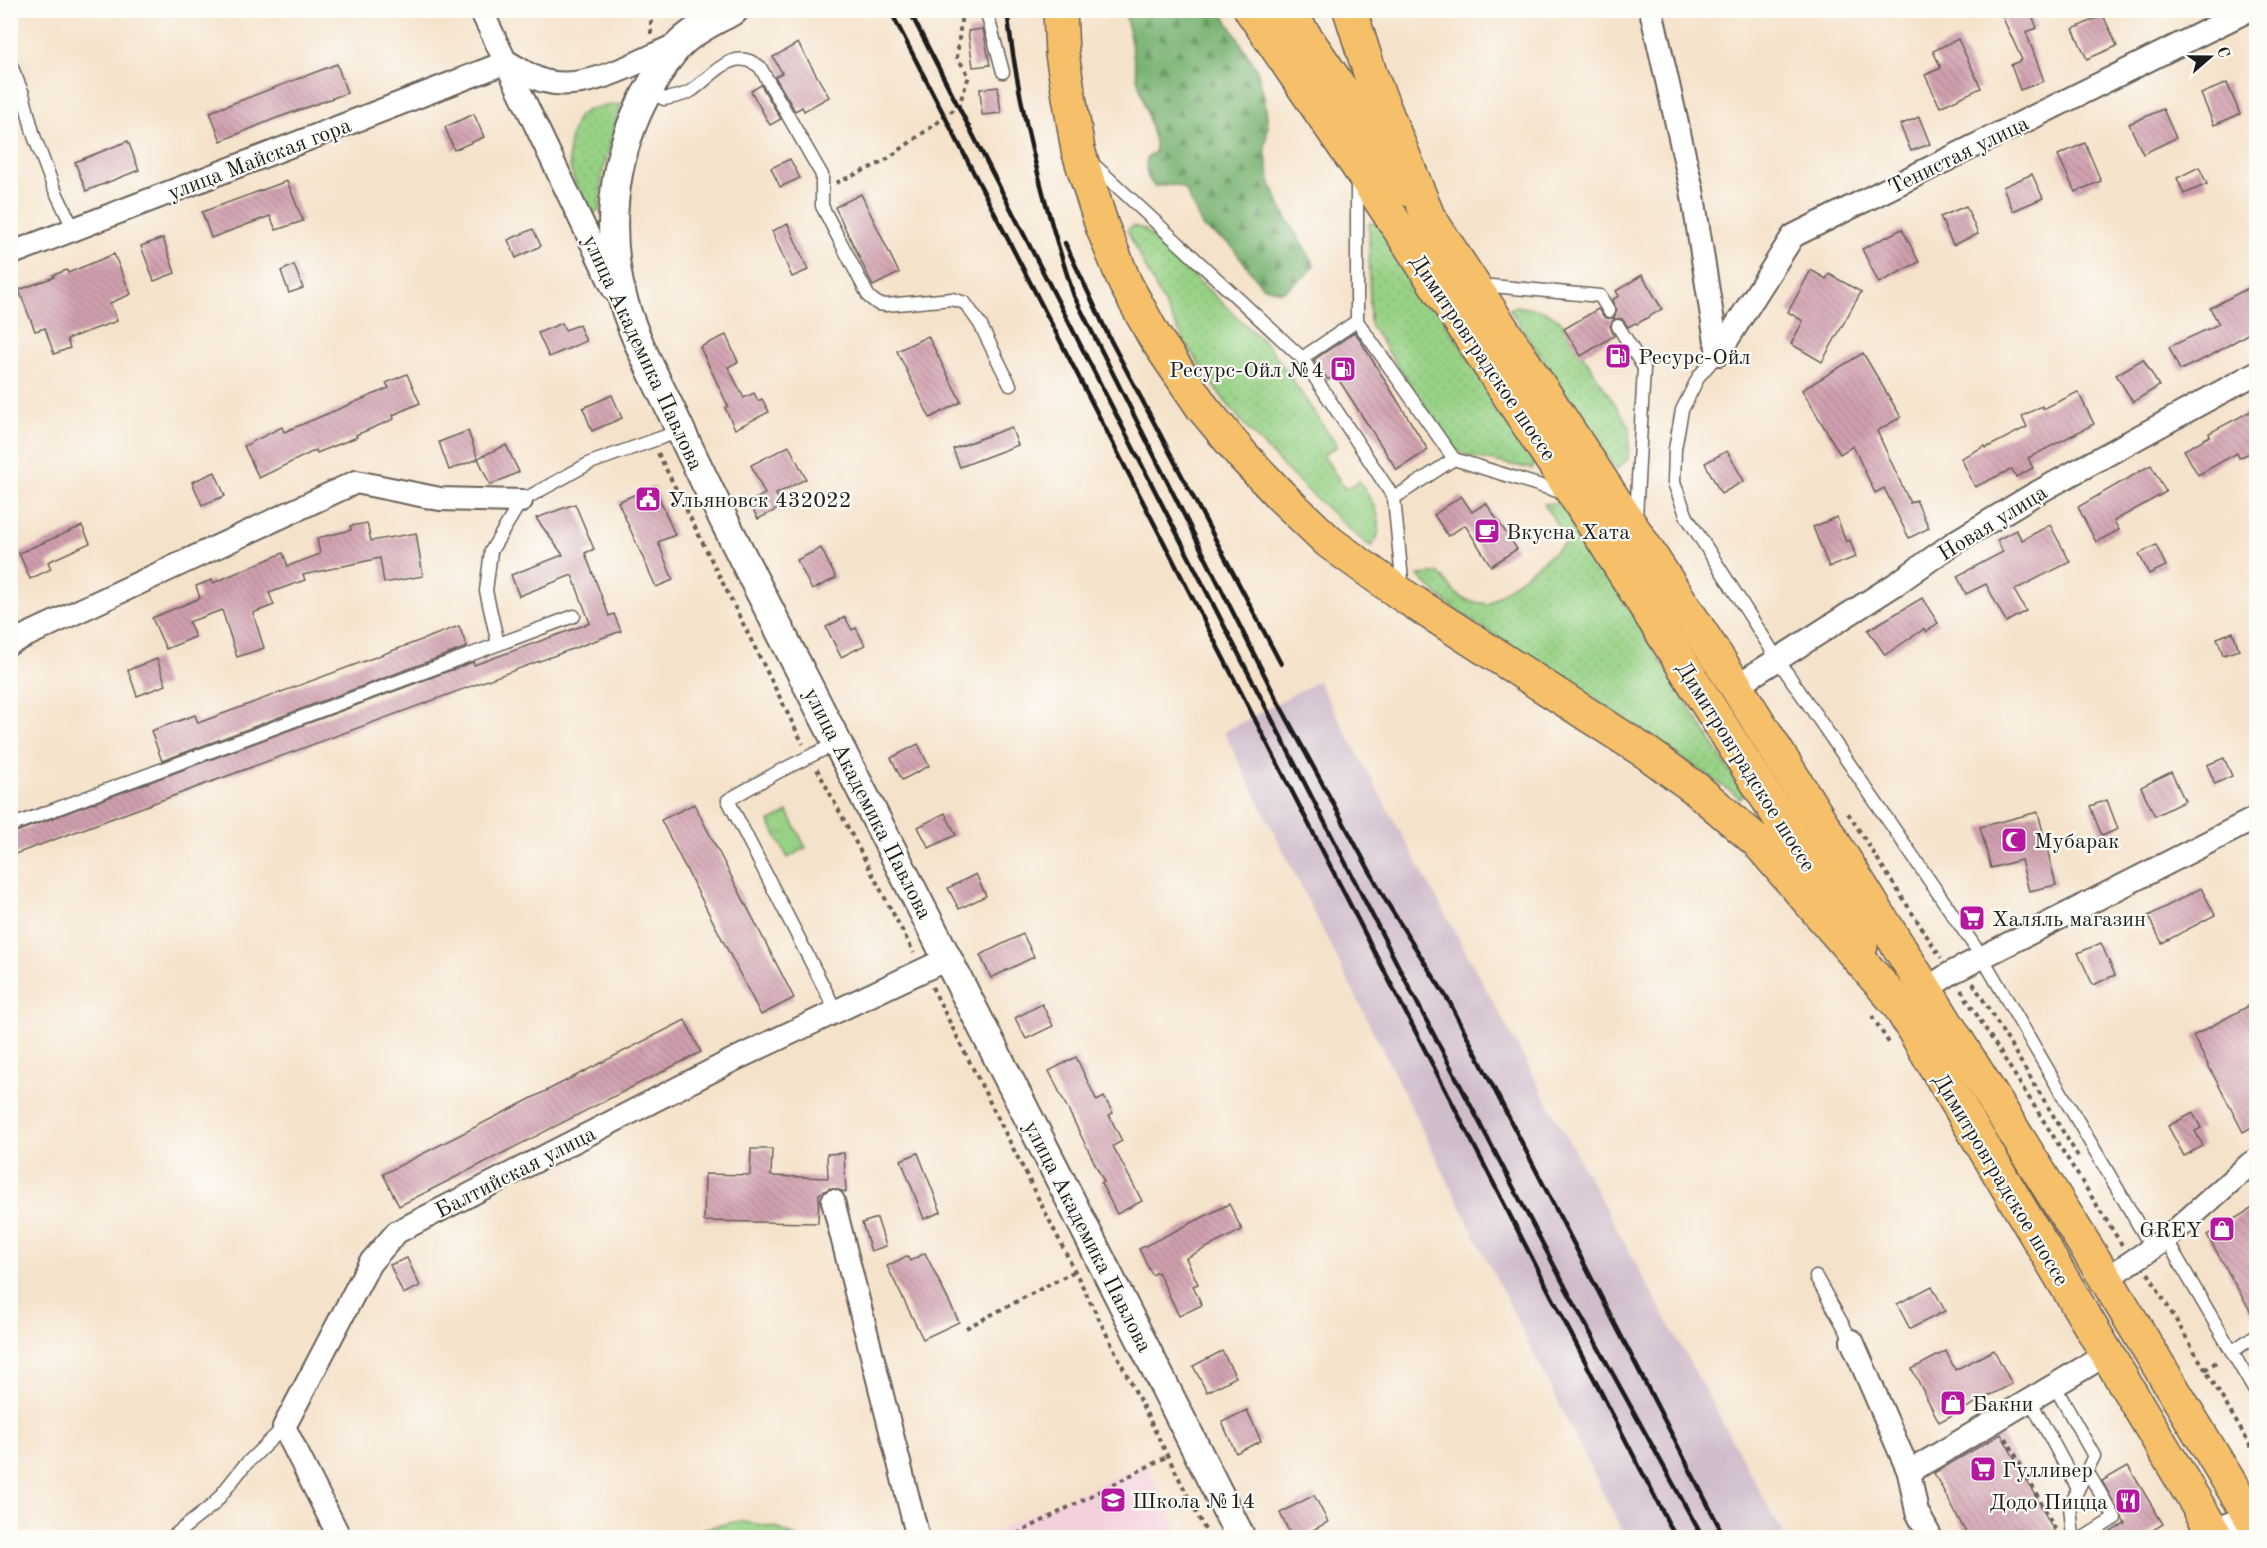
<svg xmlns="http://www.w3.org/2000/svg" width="2267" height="1548" font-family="'Old Standard TT',serif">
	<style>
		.built { fill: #f4cfdc }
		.railway { fill: #d0bdcc }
		.grass { fill: url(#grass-dots); stroke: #5a7650; stroke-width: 1.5 }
		.forest { fill: url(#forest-firs); stroke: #4a6847; stroke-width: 1.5 }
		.park { fill: url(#park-tufts); stroke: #5a7650; stroke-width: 1.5 }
		.pitch { fill: #97d185; stroke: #5a7650; stroke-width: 1.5 }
		.building { fill: url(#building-back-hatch) }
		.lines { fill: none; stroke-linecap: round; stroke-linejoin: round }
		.service-casing { stroke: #686159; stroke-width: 15 }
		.minor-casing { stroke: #686159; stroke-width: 26 }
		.tertiary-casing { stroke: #686159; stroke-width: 32 }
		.primary-casing { stroke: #686159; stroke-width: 36 }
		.trunk-casing { stroke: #686159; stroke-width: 36 }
		.path { stroke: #686159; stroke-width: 4; stroke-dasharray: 4.5 4.5; stroke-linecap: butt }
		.service { stroke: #fff; stroke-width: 12 }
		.minor { stroke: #fff; stroke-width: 22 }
		.tertiary { stroke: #fff; stroke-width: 28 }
		.primary { stroke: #f6c06b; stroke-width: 33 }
		.trunk { stroke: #f6c06b; stroke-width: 33 }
		.rail { stroke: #1c1c1c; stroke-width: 4.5 }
		.labels { text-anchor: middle; stroke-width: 4.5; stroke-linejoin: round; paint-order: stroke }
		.street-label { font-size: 22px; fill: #1c1c1c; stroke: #fdfcf7 }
		.poi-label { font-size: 22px; fill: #1c1c1c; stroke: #fdfcf7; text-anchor: start }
	</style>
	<defs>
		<pattern id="grass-dots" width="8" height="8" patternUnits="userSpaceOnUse" patternTransform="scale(1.5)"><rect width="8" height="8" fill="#97d185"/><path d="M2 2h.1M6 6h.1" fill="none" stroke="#82b372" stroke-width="1.8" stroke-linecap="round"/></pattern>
		<pattern id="forest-firs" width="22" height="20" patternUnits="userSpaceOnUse" patternTransform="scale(1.5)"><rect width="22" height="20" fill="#79b372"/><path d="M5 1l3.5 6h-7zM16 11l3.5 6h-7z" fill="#62915d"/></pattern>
		<pattern id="park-tufts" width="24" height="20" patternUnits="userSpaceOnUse" patternTransform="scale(1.5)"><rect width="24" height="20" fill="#97d185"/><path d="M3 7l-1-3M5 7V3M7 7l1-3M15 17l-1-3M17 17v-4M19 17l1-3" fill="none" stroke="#82b372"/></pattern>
		<pattern id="building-back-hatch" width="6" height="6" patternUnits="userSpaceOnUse" patternTransform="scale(1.5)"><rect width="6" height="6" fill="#d09fae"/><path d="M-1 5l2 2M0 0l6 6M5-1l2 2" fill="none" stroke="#b28895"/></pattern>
	</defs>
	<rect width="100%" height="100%" fill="#fdfcf7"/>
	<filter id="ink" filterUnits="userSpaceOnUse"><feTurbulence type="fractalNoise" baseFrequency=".0167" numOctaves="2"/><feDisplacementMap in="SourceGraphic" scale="12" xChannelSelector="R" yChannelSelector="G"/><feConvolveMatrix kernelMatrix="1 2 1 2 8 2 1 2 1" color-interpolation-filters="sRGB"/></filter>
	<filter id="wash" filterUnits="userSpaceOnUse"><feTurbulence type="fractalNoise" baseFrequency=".008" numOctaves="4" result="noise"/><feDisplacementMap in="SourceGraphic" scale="24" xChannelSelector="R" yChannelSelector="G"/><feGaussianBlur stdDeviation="1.35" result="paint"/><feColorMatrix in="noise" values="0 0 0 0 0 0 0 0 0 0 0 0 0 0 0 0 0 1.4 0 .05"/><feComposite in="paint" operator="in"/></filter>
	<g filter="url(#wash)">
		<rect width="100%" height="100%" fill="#f5e2ca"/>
		<path class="built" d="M1145 1463 1182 1537H982Z"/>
		<path class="railway" d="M1318 681 1785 1537H1625L1224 732Z"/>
		<g class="grass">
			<path d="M621 104 602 174 600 211 589 213C575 187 561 157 574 128 575 123 577 118 580 115 591 106 607 106 621 104Z"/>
			<path d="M1369 223 1382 225 1536 461 1532 469 1465 455 1452 446 1370 325Z"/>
			<path d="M1133 226 1144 229 1272 350 1337 446 1323 455 1345 489 1359 481C1372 501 1389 523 1372 546L1365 543C1315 498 1266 453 1224 400 1184 348 1156 289 1127 230Z"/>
			<path d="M1516 306 1545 311 1560 320 1630 427 1628 459 1616 470 1509 309Z"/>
			<path d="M1561 502 1744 794 1740 798C1675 753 1610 708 1543 665 1501 638 1451 613 1418 575L1439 573C1457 596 1458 601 1488 604L1568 541 1544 504Z"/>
		</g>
		<path class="forest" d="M1125 11H1221L1257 70 1265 101 1268 126 1265 147 1270 182 1284 214 1314 264 1308 274 1282 292 1262 286 1230 244 1203 228 1185 189 1176 185 1154 186C1146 177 1145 170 1147 158L1155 152V142L1138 81Z"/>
		<path class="park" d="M788 812 806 848 788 858 769 822Z"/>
		<path class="pitch" d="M739 1521 775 1527 797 1537H686L702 1529Z"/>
		<g id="blocks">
			<g class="building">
				<path d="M2019 10H2030L2037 28 2026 32 2044 81 2020 90 2011 65 2022 60 2003 18Z"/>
				<path d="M2103 15 2117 46 2087 59 2073 29Z"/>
				<path d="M983 29 990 65 973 67 968 31Z"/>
				<path d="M1958 39 1981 88 1940 107 1925 75 1941 68 1933 51Z"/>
				<path d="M798 43 829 97 804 111 802 107 795 111 775 77 782 73 773 57Z"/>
				<path d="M337 64 347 93 274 119 221 141 210 112Z"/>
				<path d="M2227 83 2240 114 2214 125 2201 94Z"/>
				<path d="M761 85 781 119 770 125 751 91Z"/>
				<path d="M998 87 1001 113 982 115 980 89Z"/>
				<path d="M2163 109 2176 138 2143 154 2129 124Z"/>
				<path d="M474 114 484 137 454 150 445 127Z"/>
				<path d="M1919 117 1930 144 1911 151 1900 125Z"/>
				<path d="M128 141 139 170 86 191 75 162Z"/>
				<path d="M2085 143 2101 181 2075 192 2058 155Z"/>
				<path d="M790 159 800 178 780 187 771 168Z"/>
				<path d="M2199 167 2207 184 2184 194 2177 178Z"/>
				<path d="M2032 174 2043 198 2013 211 2003 187Z"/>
				<path d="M287 181 303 221 276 230 270 216 211 238 202 212Z"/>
				<path d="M861 194 899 273 873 286 835 207Z"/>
				<path d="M1966 206 1978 234 1953 245 1940 217Z"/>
				<path d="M788 224 808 270 792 277 772 231Z"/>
				<path d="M533 229 541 246 516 258 508 240Z"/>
				<path d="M1902 229 1919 262 1879 283 1862 249Z"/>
				<path d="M163 238 175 273 154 281 141 246Z"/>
				<path d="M114 254 131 294 110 303 117 321 67 339 70 348 54 354 45 328 35 331 19 290 54 277 53 275 67 270 68 273Z"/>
				<path d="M294 265 303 288 289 293 281 271Z"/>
				<path d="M1811 270 1826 279 1829 274 1861 292 1822 362 1791 344 1803 321 1788 312Z"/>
				<path d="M1642 275 1662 309 1637 324 1635 323 1628 327 1622 319H1614L1610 326 1614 336 1581 356 1564 329 1598 309 1605 318H1614L1617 310 1612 300 1619 296 1616 291Z"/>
				<path d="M2250 287 2256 299V329L2212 355 2180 370 2169 347 2219 324 2210 308Z"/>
				<path d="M562 323 565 330 579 325 586 341 549 357 538 333Z"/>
				<path d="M1355 332 1428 450 1397 470 1335 374 1328 380 1314 360Z"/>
				<path d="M726 335 738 362 728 367 744 398 754 393 758 401 762 399 769 412 735 429 725 408 728 406 700 347Z"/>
				<path d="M928 336 961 402 930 418 897 351Z"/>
				<path d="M1863 353 1901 417 1877 431 1910 503 1916 500 1929 528 1909 538 1884 488 1875 493 1853 446 1840 454 1802 390Z"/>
				<path d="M2143 359 2159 386 2133 402 2116 375Z"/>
				<path d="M407 374 420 403 393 415 394 419 356 435 357 437 317 453 316 450 259 478 244 446 282 427 284 432 389 388 386 383Z"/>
				<path d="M2078 392 2094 424 2028 458 2033 468 2016 477 2012 469 1975 487 1961 458 1985 446 1986 448 2027 427 2022 416 2042 406 2043 409Z"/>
				<path d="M612 395 622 418 592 431 583 408Z"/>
				<path d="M2251 411 2256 422V450L2239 458 2237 453 2198 475 2184 450 2210 436 2209 433Z"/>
				<path d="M1011 427 1018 445 960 467 953 449Z"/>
				<path d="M468 431 478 459 449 470 439 442Z"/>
				<path d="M506 445 519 472 490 485 478 458Z"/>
				<path d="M789 446 806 479 776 494 782 507 758 519 749 502 765 494 751 465Z"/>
				<path d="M1727 451 1744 481 1721 494 1705 463Z"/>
				<path d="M2151 465 2166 492 2114 521 2119 530 2096 542 2078 507Z"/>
				<path d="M215 472 225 496 202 505 192 482Z"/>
				<path d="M654 486 675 535 658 542 673 580 656 587 618 502Z"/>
				<path d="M1461 496 1472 512 1486 503 1517 549 1491 566 1465 525 1448 536 1434 515Z"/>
				<path d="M575 504 594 549 585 553 609 616 614 614 621 631 10 856V834L473 662 474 665 590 623 572 575 519 596 511 575 563 555 536 518Z"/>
				<path d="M1837 517 1846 542 1850 540 1856 557 1829 567 1813 527Z"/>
				<path d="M367 523 371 541 416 533 423 576 384 583 380 558 303 575 305 580 269 593 274 605 253 613 264 648 237 657 222 610 189 622 195 637 166 649 152 618 200 598 196 586 212 580 213 583 283 553 288 566 320 554 317 538 351 530 350 526Z"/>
				<path d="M2050 525 2070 562 2014 590 2026 611 2006 622 1986 584 1966 594 1957 576 2003 552 1997 540 2016 530 2022 540Z"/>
				<path d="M82 526 90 543 48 562 51 569 30 579 19 553Z"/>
				<path d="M2156 545 2166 566 2149 574 2139 554Z"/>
				<path d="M821 548 836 578 812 590 797 560Z"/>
				<path d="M1922 598 1938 623 1926 632 1924 629 1885 655 1868 630Z"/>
				<path d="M845 617 852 630 856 628 865 645 841 657 826 627Z"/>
				<path d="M459 626 467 647 162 761 151 731 195 715 198 723Z"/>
				<path d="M2233 632 2239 650 2223 655 2217 638Z"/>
				<path d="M157 659 166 685 137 696 128 670Z"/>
				<path d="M918 744 929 766 902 780 891 758Z"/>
				<path d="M2224 758 2232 776 2215 784 2207 765Z"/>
				<path d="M2171 772 2185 801 2155 816 2141 787Z"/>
				<path d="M2107 800 2118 829 2102 836 2090 806Z"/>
				<path d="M694 804 794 998 761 1015 661 820Z"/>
				<path d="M2038 812 2056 885 2029 891 2021 860 1991 868 1980 827Z"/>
				<path d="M945 813 956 835 929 848 918 827Z"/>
				<path d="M976 874 986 896 959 909 948 888Z"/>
				<path d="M2201 888 2215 915 2162 943 2148 916Z"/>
				<path d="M1023 934 1034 957 991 978 980 955Z"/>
				<path d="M2101 943 2115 975 2093 985 2078 953Z"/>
				<path d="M2256 1002V1125L2243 1132 2193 1036Z"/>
				<path d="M1042 1004 1053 1026 1026 1039 1015 1018Z"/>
				<path d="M685 1020 701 1052 399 1206 383 1174Z"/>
				<path d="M1076 1057 1097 1101 1104 1097 1113 1113 1109 1115 1122 1141 1113 1146 1142 1201 1117 1214 1101 1183 1104 1182 1049 1071Z"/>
				<path d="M2193 1113 2201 1128 2195 1131 2203 1146 2184 1156 2168 1126Z"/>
				<path d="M751 1149H772L771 1176 828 1178 827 1154 844 1153 846 1192 830 1188 819 1194 818 1223 704 1221 705 1174 750 1175Z"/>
				<path d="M918 1153 941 1212 924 1219 901 1160Z"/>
				<path d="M1229 1204 1242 1230 1186 1258 1198 1284 1193 1286 1202 1305 1179 1316 1158 1272 1152 1275 1139 1249Z"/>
				<path d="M2256 1206V1321L2207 1235Z"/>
				<path d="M877 1218 886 1246 871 1251 862 1223Z"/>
				<path d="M925 1253 959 1322 923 1339 887 1266 907 1256 910 1261Z"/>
				<path d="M407 1258 420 1286 403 1294 390 1265Z"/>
				<path d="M1932 1286 1945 1311 1910 1329 1897 1304Z"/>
				<path d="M1994 1350 2012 1384 1939 1422 1912 1369 1946 1351 1955 1370Z"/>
				<path d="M1222 1351 1236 1377 1207 1392 1193 1366Z"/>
				<path d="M1247 1410 1261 1441 1236 1453 1222 1422Z"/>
				<path d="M2001 1434 2038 1501 2058 1538H1969L1934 1473Z"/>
				<path d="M2128 1466 2163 1524 2140 1538H2101L2125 1523 2102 1481Z"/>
				<path d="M1314 1495 1328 1522 1298 1538H1292L1280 1513Z"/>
			</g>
		</g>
	</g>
	<g filter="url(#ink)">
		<use href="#blocks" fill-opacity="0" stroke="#686159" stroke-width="1.5"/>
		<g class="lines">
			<g class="service-casing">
				<g id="service">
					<path d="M986 10 1003 72"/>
					<path d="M10 63 23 94 34 136 53 186 74 230"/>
					<path d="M648 90 664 99C673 97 684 96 691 91 712 77 732 45 760 67L822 175V206L869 297 878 304 886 305 952 299 965 303 980 324 1010 385"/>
					<path d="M1092 163 1302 358"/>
					<path d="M1357 178V321L1454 459 1567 494"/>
					<path d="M1478 286H1492L1600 296 1609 311"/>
					<path d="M1357 321 1302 358 1394 498 1454 459"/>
					<path d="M1618 326 1644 368 1636 518"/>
					<path d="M1718 354 1699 376 1682 410 1675 449 1674 483 1687 517 1778 660 1982 957 2152 1248"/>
					<path d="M1394 498 1403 590"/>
					<path d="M498 644 486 591 491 551 521 501 590 463 680 431"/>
					<path d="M10 826 574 616"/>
					<path d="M837 1013 728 800 778 772 837 743"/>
					<path d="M2166 1239 2256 1393"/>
					<path d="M1816 1277 1852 1341"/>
					<path d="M2233 1351 2256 1335"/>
					<path d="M2054 1385 2094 1456 2070 1506 2073 1538"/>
					<path d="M2030 1400 2078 1489"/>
					<path d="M171 1538 214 1504 244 1466 284 1427"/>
					<path d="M2083 1538 2115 1518 2087 1471"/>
				</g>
			</g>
			<g class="minor-casing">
				<g id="minor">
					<path d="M481 10 614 290"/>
					<path d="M1651 10 1692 190 1718 354"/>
					<path d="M507 62C519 68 532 78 544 81 587 93 641 60 680 43"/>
					<path d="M10 254 507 62"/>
					<path d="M1718 354 1793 236 2249 10"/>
					<path d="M10 643 356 482 440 499 521 501"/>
					<path d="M1736 686 1896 584 1955 542 2033 495 2256 373"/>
					<path d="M1925 990 1951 973 2256 818"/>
					<path d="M833 1201 918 1538"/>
					<path d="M2106 1279 2166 1239 2250 1164 2256 1160"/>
					<path d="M1852 1341 1909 1472 1917 1512 1931 1538"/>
					<path d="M1909 1472 2107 1354"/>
					<path d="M340 1538 284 1427 370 1263 397 1232 729 1062 949 958"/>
					<path d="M2197 1538 2256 1513"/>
				</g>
			</g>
			<g class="tertiary-casing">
				<path id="tertiary" d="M734 10C716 20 697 28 682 42 670 53 660 70 652 84 619 139 607 203 616 267 623 321 652 370 675 419 715 505 759 590 802 674 950 962 1096 1249 1241 1538"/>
			</g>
			<g class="primary-casing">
				<g id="primary">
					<path d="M1251 10 1357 165 1576 497 1861 946"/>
					<path d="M1287 10 1410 190"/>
				</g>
			</g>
			<g class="trunk-casing">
				<g id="trunk">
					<path d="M1060 10 1062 54 1078 150 1102 226 1125 283 1154 336 1203 408 1243 456 1281 496 1329 542 1404 596 1647 753 1695 788 1757 841 1898 1004 2217 1538"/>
					<path d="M1350 10 1370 73 1428 216 1736 686 2106 1279 2256 1526"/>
				</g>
			</g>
			<g class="path">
				<path d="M651 34V10"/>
				<path d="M836 183 883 162 945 117 959 105 969 76 957 57 962 12 965 10"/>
				<path d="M658 453 803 744"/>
				<path d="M817 769 914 953"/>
				<path d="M1848 813 1941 958"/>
				<path d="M1973 983 2079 1158"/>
				<path d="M932 987 1209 1538"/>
				<path d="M1961 990 2122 1245"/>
				<path d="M1872 1016 1889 1043"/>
				<path d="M2148 1273 2256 1455"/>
				<path d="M966 1328 1075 1271"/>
				<path d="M2205 1370 2219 1360"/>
				<path d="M2006 1438 2057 1532"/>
				<path d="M1009 1538 1168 1456"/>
			</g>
			<use href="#service" class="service"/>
			<use href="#minor" class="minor"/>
			<use href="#tertiary" class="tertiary"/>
			<use href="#primary" class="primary"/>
			<use href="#trunk" class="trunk"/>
			<g class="rail">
				<path d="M890 10 1676 1538"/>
				<path d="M909 10 1410 989 1570 1296 1703 1538"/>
				<path d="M1007 10C1018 108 1043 202 1074 296L1277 700 1386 901 1450 1003 1725 1538"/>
				<path d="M1065 243 1110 339 1281 664"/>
			</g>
		</g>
	</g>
	<defs>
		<g id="fuel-square" transform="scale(1.35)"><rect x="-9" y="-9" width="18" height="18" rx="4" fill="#b5179e" stroke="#fdfcf7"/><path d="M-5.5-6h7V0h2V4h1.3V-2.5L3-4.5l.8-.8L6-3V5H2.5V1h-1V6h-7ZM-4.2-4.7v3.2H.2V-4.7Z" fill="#fff"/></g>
		<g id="civic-square" transform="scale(1.35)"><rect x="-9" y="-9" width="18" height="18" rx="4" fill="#b5179e" stroke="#fdfcf7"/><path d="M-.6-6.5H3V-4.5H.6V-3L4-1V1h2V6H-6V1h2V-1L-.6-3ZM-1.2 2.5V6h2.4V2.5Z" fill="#fff"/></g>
		<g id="cafe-square" transform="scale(1.35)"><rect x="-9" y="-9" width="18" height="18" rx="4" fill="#b5179e" stroke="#fdfcf7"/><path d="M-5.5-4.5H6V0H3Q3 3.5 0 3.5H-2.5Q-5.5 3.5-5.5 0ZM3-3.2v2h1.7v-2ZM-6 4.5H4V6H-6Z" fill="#fff"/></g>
		<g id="mosque-square" transform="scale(1.35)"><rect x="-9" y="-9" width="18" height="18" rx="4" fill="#b5179e" stroke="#fdfcf7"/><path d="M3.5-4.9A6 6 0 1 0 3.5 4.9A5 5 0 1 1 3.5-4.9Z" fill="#fff"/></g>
		<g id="supermarket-square" transform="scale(1.35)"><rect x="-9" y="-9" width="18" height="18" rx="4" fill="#b5179e" stroke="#fdfcf7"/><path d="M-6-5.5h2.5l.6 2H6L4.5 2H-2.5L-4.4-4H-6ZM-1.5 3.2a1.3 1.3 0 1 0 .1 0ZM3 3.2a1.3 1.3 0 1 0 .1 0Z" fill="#fff"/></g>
		<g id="shop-square" transform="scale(1.35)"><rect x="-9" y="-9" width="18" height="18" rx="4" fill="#b5179e" stroke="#fdfcf7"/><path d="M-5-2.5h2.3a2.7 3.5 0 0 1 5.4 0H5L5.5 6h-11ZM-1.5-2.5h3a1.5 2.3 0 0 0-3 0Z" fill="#fff"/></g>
		<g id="school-square" transform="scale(1.35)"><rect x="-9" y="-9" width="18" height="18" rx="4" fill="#b5179e" stroke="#fdfcf7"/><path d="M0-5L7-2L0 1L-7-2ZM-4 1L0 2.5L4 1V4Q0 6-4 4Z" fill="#fff"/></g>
		<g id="restaurant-square" transform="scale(1.35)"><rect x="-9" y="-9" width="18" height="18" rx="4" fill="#b5179e" stroke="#fdfcf7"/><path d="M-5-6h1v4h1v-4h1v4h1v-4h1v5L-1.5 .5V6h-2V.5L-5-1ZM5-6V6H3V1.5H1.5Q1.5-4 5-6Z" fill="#fff"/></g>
	</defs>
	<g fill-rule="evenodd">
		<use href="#fuel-square" x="1618" y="356"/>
		<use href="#fuel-square" x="1343" y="369"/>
		<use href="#civic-square" x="648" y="499"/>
		<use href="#cafe-square" x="1487" y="531"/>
		<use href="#mosque-square" x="2014" y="840"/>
		<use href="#supermarket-square" x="1972" y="918"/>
		<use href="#shop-square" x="2222" y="1229"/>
		<use href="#shop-square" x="1953" y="1403"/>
		<use href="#supermarket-square" x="1983" y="1469"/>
		<use href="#school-square" x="1113" y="1500"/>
		<use href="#restaurant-square" x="2128" y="1501"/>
	</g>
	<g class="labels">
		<g class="street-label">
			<text transform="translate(1958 154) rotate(-26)" y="8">Тенистая улица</text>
			<text transform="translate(259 158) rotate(-21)" y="8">улица Майская гора</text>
			<text transform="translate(644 352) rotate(65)" y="8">улица Академика Павлова</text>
			<text transform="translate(1484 357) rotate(56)" y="8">Димитровградское шоссе</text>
			<text transform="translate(1992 522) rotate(-32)" y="8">Новая улица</text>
			<text transform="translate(1747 766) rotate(58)" y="8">Димитровградское шоссе</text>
			<text transform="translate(869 803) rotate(63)" y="8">улица Академика Павлова</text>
			<text transform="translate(515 1171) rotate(-27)" y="8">Балтийская улица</text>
			<text transform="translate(2002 1179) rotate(59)" y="8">Димитровградское шоссе</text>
			<text transform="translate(1089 1236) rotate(63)" y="8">улица Академика Павлова</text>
		</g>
		<g class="poi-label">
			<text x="1638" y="364">Ресурс-Ойл</text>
			<text x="1324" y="377" text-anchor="end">Ресурс-Ойл №4</text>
			<text x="668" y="507">Ульяновск 432022</text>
			<text x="1506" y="539">Вкусна Хата</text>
			<text x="2034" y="848">Мубарак</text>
			<text x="1992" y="926">Халяль магазин</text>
			<text x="2202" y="1237" text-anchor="end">GREY</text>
			<text x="1972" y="1411">Бакни</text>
			<text x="2002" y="1477">Гулливер</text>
			<text x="1132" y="1508">Школа №14</text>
			<text x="2108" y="1509" text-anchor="end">Додо Пицца</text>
		</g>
	</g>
	<rect width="2267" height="1548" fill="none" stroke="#fdfcf7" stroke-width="36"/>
	<g transform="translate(2210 57) rotate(70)" stroke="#fdfcf7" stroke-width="4.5" paint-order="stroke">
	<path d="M0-4.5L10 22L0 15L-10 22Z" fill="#1c1c1c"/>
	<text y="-9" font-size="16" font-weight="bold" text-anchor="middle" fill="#1c1c1c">С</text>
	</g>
</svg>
